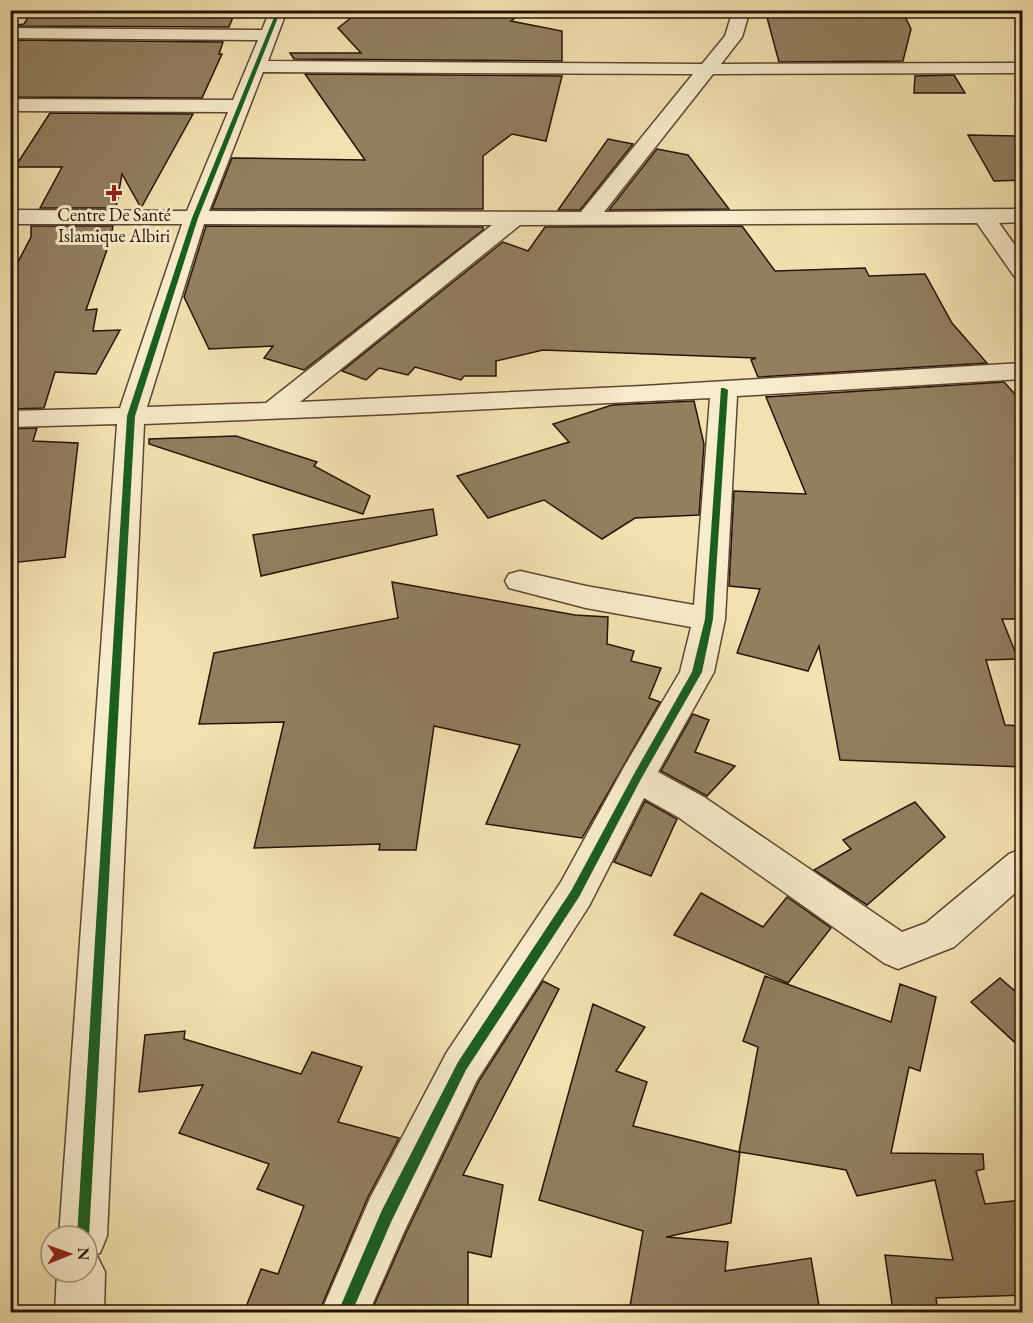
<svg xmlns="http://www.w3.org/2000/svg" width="1033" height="1323" font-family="'EB Garamond',serif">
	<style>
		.building { fill: #917f60; stroke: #271308; stroke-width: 1.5 }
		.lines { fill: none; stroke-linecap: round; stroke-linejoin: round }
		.street-casing { stroke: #5a4732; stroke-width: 3 }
		.street { fill: #f7eccc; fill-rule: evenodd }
		.cycleway-casing { stroke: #f7eccc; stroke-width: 4 }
		.cycleway { fill: #1b5e20; fill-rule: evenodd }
		.poi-dot { fill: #8f2418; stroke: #f7eccc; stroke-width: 2 }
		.labels { text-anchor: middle; stroke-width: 6; stroke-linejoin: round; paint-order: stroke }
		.far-poi-label { font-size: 18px; fill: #271308; stroke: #f7eccc }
	</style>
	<rect width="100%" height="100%" fill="#f3e2b1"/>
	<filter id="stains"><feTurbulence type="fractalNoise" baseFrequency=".00333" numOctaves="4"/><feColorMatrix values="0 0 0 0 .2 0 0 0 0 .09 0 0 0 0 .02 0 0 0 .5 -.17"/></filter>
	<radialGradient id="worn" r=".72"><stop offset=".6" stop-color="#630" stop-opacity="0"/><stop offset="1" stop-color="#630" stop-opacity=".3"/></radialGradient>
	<g class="building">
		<path d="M50 10 204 13 235 12 229 27 10 26 24 24 29 16 47 15Z"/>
		<path d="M361 10H526L511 21 562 31V61L294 59 290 53H361L338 28Z"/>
		<path d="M765 10H902L911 29 903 61 779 62Z"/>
		<path d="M10 40 223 42 219 54H222L202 98 10 97Z"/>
		<path d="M305 74 562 76 546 141 512 134 483 156V209H212L232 158 365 160Z"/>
		<path d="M954 75 965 93H914L915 76Z"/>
		<path d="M50 113 193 114 141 208 122 174 116 208H40L62 167H15Z"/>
		<path d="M968 135 1023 136V180L994 181Z"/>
		<path d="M608 139 633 144 580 210H558Z"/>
		<path d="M657 149 688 155 729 209 609 210Z"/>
		<path d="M31 226H113L110 241 86 310 97 309 93 331 120 330 96 374 55 372 44 408 10 409V277L31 237Z"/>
		<path d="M206 226 483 227V230L304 370 264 358 273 346 209 349 184 297Z"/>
		<path d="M742 226 775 271 865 268 869 276 925 274 952 323 987 363 758 377 751 360 756 358 543 350 496 361V376H464L461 380 415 367 408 375 379 368 366 380 342 371 503 242 528 251 545 227Z"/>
		<path d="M1004 382 1023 403V619H1002L1018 659 986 660 1005 725 1023 726V767L840 760 819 646 808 671 737 653 760 589 729 586 734 491 806 494 766 397Z"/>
		<path d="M694 401 704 444 699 515 635 518 602 539 544 500 488 518 457 476 569 442 553 424 612 405Z"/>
		<path d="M37 428 33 441 78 443 65 557 10 563V429Z"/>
		<path d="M236 436 317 462 314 466 370 496 363 514 149 444V439Z"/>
		<path d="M433 509 437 535 261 576 253 535Z"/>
		<path d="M392 582 575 615 608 617 607 644 634 651 631 661 661 668 649 698 660 702 582 838 486 824 520 745 434 726 416 850H379L380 844 254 848 284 722 199 724 214 653 398 618Z"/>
		<path d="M693 714 709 720 695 752 735 766 707 796 661 771Z"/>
		<path d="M645 801 677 819 651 876 614 862Z"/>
		<path d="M915 802 945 837 867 905 814 870 851 849 843 840Z"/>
		<path d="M701 893 763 927 787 897 831 928 788 983 674 935Z"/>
		<path d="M765 976 891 1022 900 984 936 997 920 1071 909 1067 891 1153 983 1154 984 1169 976 1171 985 1204 1023 1200V1295L936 1298 938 1312 893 1311 885 1255 953 1260 935 1180 857 1196 846 1170 740 1152 731 1223 666 1237 728 1242 725 1271 811 1258 820 1312H629L643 1231 539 1200 593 1004 645 1027 616 1071 647 1082 633 1126 739 1152 758 1047 743 1041Z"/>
		<path d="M1000 978 1023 998V1050L971 1002Z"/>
		<path d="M543 981 559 989 463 1175 503 1185 491 1257 468 1252V1312H371L406 1233 479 1081Z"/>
		<path d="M185 1031 184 1039 301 1074 312 1052 362 1067 338 1122 399 1138 368 1197 319 1312H244L261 1269 278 1274 304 1206 257 1189 269 1164 179 1133 203 1085 139 1092 145 1035Z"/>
	</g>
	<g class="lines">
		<g class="street-casing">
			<path id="street" d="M270 10H287L268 61 702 64 725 36 733 10H750L742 37 721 64 1022 63V73L713 74 604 212 1022 209V222L999 223 1022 255V278L1014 276 977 223 520 225 300 402 643 386 1022 363V379L737 396 725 619 714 672 658 772 704 797 902 932 926 923 1009 854 1022 849V887L954 947 898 969 884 963 678 817 644 798 589 906 477 1080 404 1232 369 1312H321L370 1198 447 1052 561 882 624 767 680 672 691 627 586 608 509 588 505 581 509 574 520 571 586 586 694 605 710 398 390 414 144 424 107 1236 100 1253 96 1254 105 1272 104 1312H55L57 1272H87V1236H59L117 424 10 427V411L120 408 182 224H10V210L187 211 228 112 10 111V99L233 100 258 40 10 38V28L262 30ZM263 72 693 74 581 212 209 211ZM204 224 492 225 266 403 147 407Z"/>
		</g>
		<use href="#street" class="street"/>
		<g class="cycleway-casing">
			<g id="cycleway">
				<path d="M277 10H281L198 218 135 416 89 1236 87 1241V1236H77L127 416 192 218Z"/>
				<path d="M721 388H724L728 390 713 619 702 672 641 779 579 897 466 1070 392 1220 352 1312H338L382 1210 458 1062 571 891 634 774 692 672 705 619Z"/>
			</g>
		</g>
		<use href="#cycleway" class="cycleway"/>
	</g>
	<path class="poi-dot" d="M111 184h6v6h6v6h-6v6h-6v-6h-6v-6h6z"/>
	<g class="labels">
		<g class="far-poi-label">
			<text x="114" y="221">Centre De Santé<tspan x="114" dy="21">Islamique Albiri</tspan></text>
		</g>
	</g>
	<rect width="1033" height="1323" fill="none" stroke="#f3e2b1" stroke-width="36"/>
	<rect x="12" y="12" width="1009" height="1299" fill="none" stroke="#271308" stroke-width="3"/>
	<rect x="18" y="18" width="997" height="1287" fill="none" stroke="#271308" stroke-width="1.5"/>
	<g transform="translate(69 1254) rotate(89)"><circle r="28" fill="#f7eccc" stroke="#a4957e" stroke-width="1.5"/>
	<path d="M0-4.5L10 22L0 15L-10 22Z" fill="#8f2418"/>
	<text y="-9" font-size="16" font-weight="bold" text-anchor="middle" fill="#271308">N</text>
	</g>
	<rect width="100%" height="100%" filter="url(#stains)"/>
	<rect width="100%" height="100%" fill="url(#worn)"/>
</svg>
